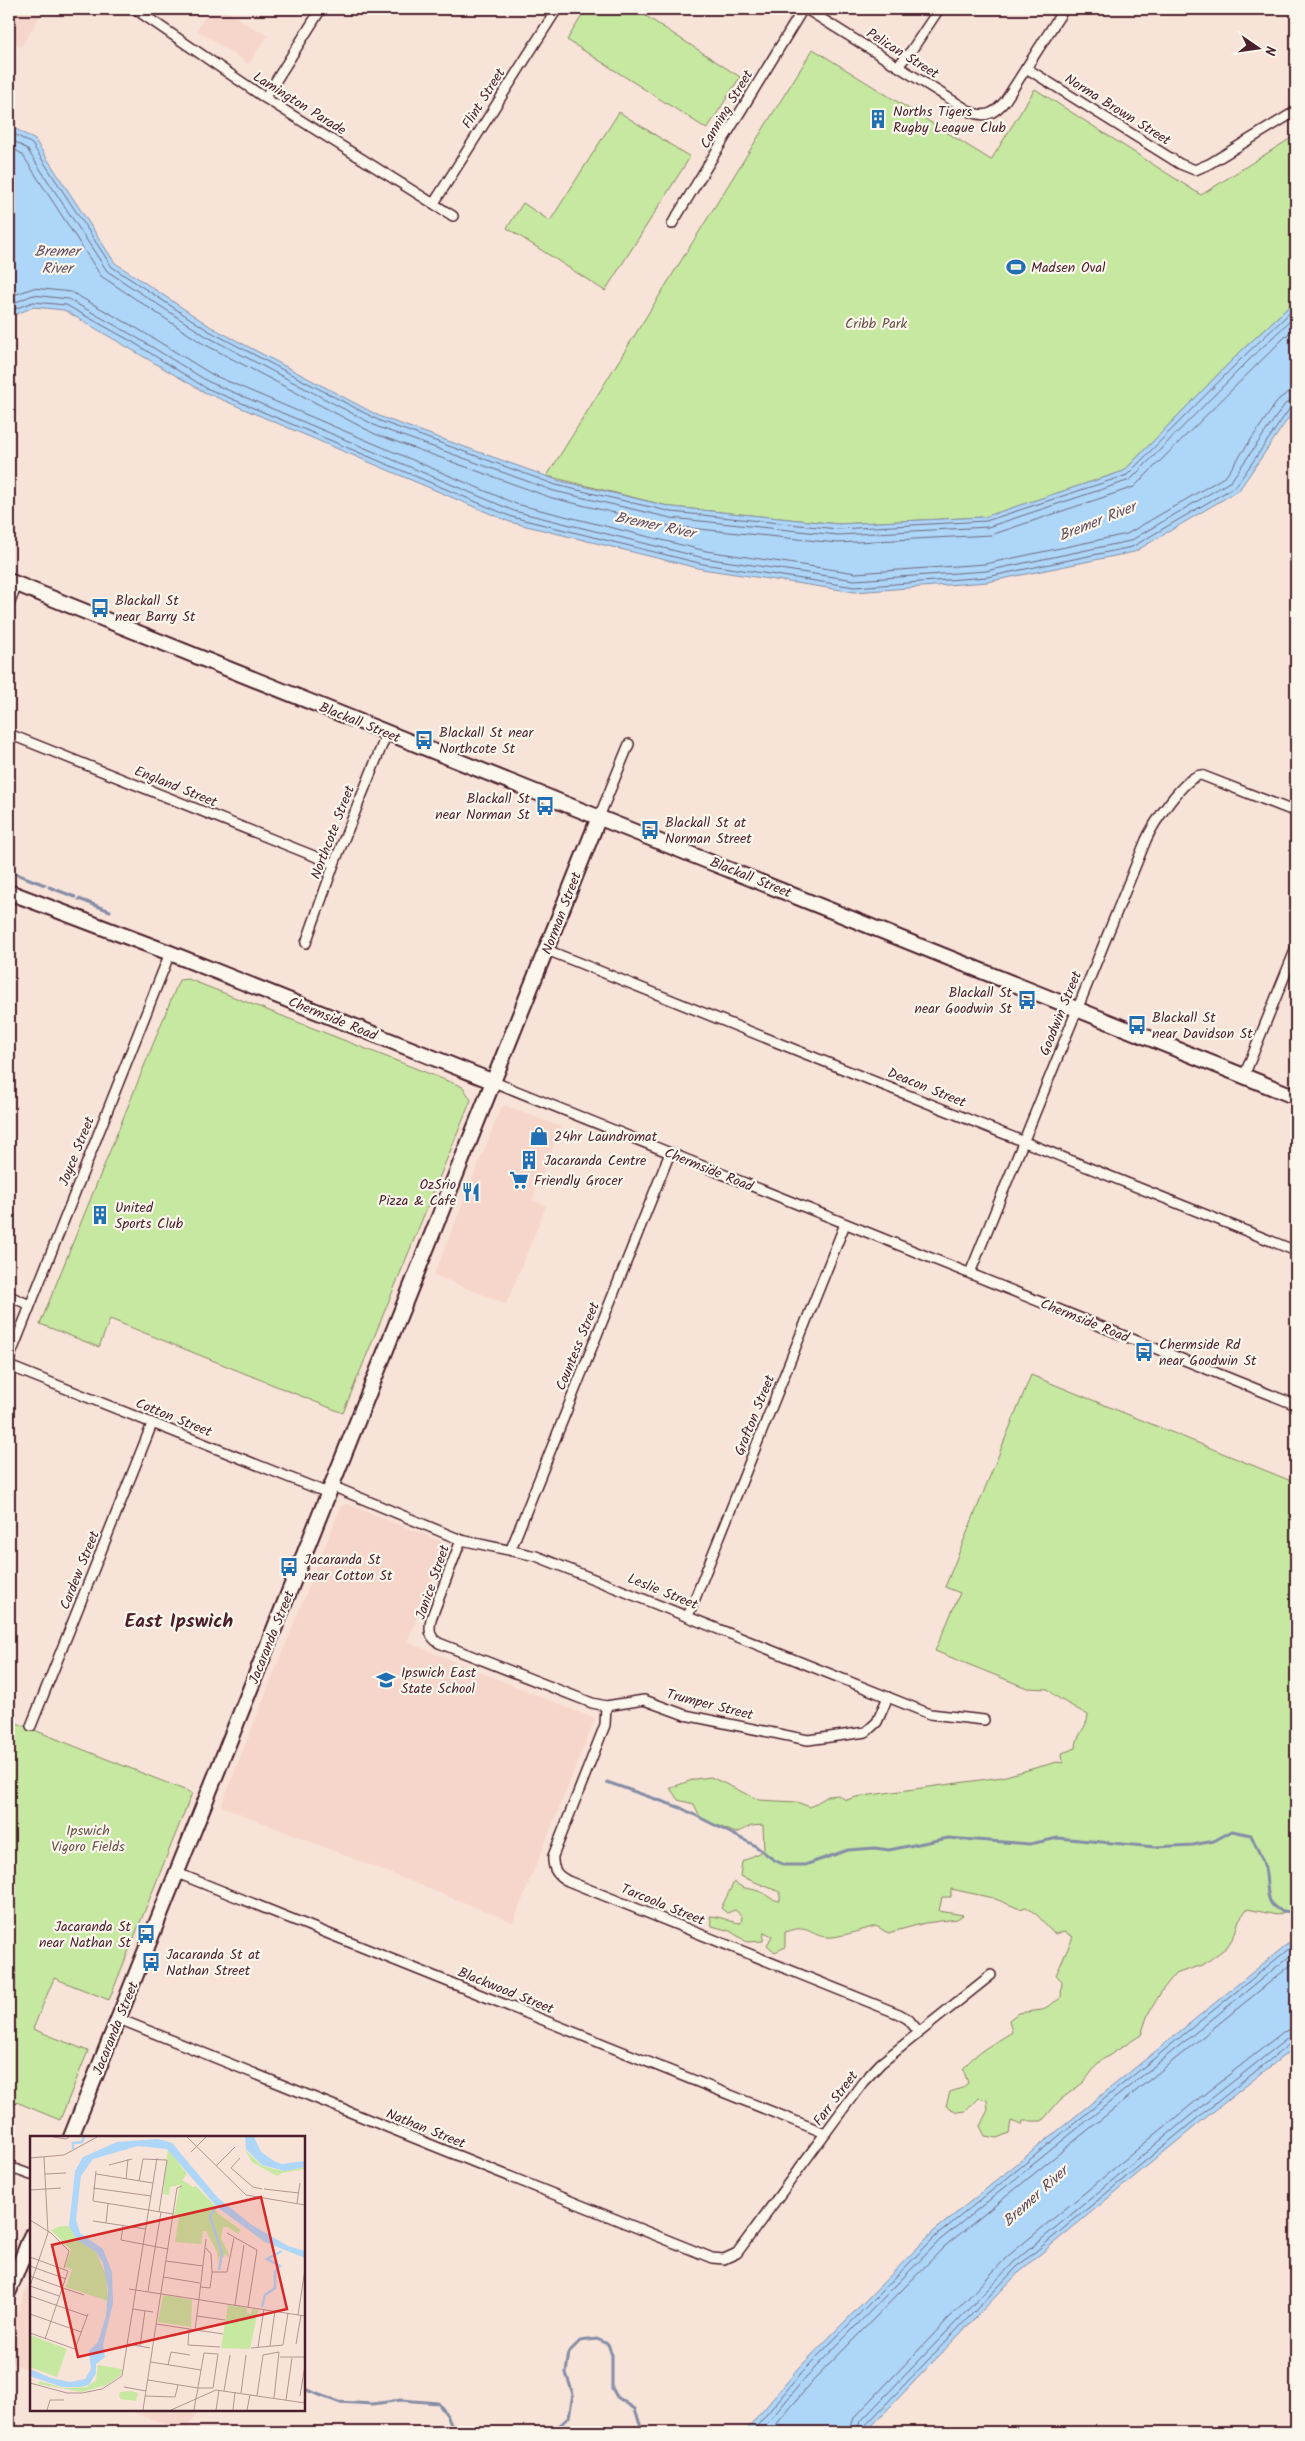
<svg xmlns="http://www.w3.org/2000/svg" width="1305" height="2441" font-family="Kalam,sans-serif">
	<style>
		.built { fill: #f6d5ca }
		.green { fill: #c6e8a1; stroke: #888466 }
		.water { fill: #add6f8; stroke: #858da6 }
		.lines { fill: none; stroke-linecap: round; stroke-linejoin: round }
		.shore { stroke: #72687d; stroke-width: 1 }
		.stream { stroke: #858da6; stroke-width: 3 }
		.street-casing { stroke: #4a1f2b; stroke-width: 12 }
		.secondary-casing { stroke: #4a1f2b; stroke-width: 18 }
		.street { stroke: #fbf7ec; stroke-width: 9 }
		.secondary { stroke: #fbf7ec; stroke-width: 14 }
		.labels { text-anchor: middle; stroke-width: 4.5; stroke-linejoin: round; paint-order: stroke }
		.street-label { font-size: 14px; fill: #4a1f2b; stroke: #fbf7ec }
		.poi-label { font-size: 14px; fill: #4a1f2b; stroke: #fbf7ec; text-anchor: start }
		.park-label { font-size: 14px; fill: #695148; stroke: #fbf7ec }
		.water-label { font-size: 15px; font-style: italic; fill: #634d5e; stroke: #fbf7ec }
		.district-label { font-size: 19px; font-weight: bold; fill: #4a1f2b; stroke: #fbf7ec }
		.inset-river { fill: none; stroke: #add6f8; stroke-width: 2.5 }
		.inset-road { fill: none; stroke: #b29593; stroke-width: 1 }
		.view { fill: #d62828; fill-opacity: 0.15; stroke: #d62828; stroke-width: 2.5 }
		.inset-edge { fill: none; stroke: #4a1f2b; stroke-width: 2.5 }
	</style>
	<rect width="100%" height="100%" fill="#f8e3d8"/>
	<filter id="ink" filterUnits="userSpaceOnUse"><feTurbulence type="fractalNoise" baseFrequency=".02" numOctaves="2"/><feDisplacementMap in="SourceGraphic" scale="10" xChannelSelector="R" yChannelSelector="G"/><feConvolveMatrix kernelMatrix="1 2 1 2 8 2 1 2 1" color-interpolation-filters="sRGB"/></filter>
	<g filter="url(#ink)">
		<g class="built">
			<path d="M9 9H44L21 47 9 42Z"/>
			<path d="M210 9H223L267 36 249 64 197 30Z"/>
			<path d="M506 1106 561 1127 532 1200 546 1206 506 1304 434 1275 501 1108Z"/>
			<path d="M347 1504 441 1541 445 1548 407 1642 595 1719 513 1922 221 1806 341 1506Z"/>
			<path d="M27 2287 31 2289V2371L9 2362V2333Z"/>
			<path d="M128 2410H199L185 2432Z"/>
		</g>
		<g class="green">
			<path d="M586 9H635L740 77 707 129 567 40Z"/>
			<path d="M813 49 991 160 1035 89 1201 195 1296 135V300L1239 353 1124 471 985 517 838 524 672 507 547 476Z"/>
			<path d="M619 112 690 157 605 291 507 228 523 203 550 221Z"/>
			<path d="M188 979 463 1087 471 1100 343 1413 110 1319 99 1347 40 1324 179 980Z"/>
			<path d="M1031 1375 1296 1483V1907L1277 1915 1247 1909 1239 1920 1234 1936 1227 1947 1203 1965 1175 1974 1163 1989 1148 2014 1141 2035 1099 2062 1084 2082 1060 2100 1042 2121H1023L1022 2125 1011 2121 1009 2133 997 2138 985 2136 980 2126 988 2110 987 2100 978 2098 966 2111 957 2112 946 2106 950 2092 962 2088 968 2083 963 2069C976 2051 994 2044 1012 2032L1009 2020 1018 2013 1042 2010 1061 1998 1062 1981 1056 1975 1073 1937 1065 1932 1055 1934 1037 1915 1026 1907 1020 1909 993 1898 951 1889V1897H942L939 1911 963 1915 957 1919 925 1923 888 1933 876 1926C865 1929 843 1936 833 1937 810 1939 811 1922 785 1932V1947L775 1952 767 1945 772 1936 764 1932 763 1941 747 1942 730 1931 712 1926 710 1916C724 1917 729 1922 741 1923L742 1916 735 1910 727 1913 721 1908 734 1882C747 1891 747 1887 758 1891 768 1894 767 1899 780 1901V1892L740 1876 742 1862 764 1850 763 1825 751 1826 736 1833 701 1819 694 1804 678 1800 670 1788 695 1779 711 1777 759 1800 797 1802 810 1807 828 1796 838 1795 846 1800 856 1797 1002 1777 1057 1762 1063 1763 1062 1753 1076 1748C1076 1734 1087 1729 1088 1715L1058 1698 1048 1689 1027 1688 935 1651 960 1593 945 1587Z"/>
			<path d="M9 1720 192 1793 109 2000 54 1978 33 2029 88 2051 60 2120 9 2099Z"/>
		</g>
		<g class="water">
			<path d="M9 125 35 140 115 263 211 327 381 417 557 480 672 507 838 524 984 517 1124 471 1239 353 1296 300V407L1239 490 1134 552 987 582 855 592 702 569 510 522 204 392 64 310 34 307 9 317Z"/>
			<path d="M1296 1937V2046L1209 2115 1021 2270 866 2432H745L798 2369 933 2232Z"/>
		</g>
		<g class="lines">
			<g class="shore">
				<path d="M9 131 32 144 112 267 209 331 380 421 556 485 672 512 838 529 986 521 1127 475 1243 357 1296 307"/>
				<path d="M9 138 27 149 107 271 206 336 378 427 554 491 671 518 838 535 988 527 1130 480 1247 362 1296 315"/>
				<path d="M9 146 22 154 101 276 202 343 375 434 552 498 670 526 837 543 991 535 1134 487 1296 326"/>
				<path d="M9 297 33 288 71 292 138 329 213 375 516 504 706 551 856 573 985 564 1127 534 1226 476 1279 399 1287 393 1296 392"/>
				<path d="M9 305 33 295 68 299 134 336 209 382 514 511 704 558 855 580 986 571 1130 541 1231 481 1285 404 1296 399"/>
				<path d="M9 311 33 302 66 305 131 341 206 388 512 517 703 564 855 587 987 577 1132 547 1236 486 1290 408 1296 405"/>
				<path d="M752 2432 802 2372 936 2236 1296 1943"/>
				<path d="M760 2432 806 2377 940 2240 1296 1951"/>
				<path d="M770 2432 812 2382 945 2246 1296 1961"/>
				<path d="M849 2432 854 2418 1008 2256 1197 2100 1283 2032 1296 2028"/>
				<path d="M856 2432 860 2422 1014 2262 1202 2106 1288 2038 1296 2036"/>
				<path d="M863 2432 864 2427 1018 2266 1206 2111 1291 2043 1296 2042"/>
			</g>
			<g class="stream">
				<path d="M11 872 45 885"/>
				<path d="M49 887 75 897"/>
				<path d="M79 899 110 911"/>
				<path d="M607 1782 681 1808 754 1845 774 1860 785 1865H805L848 1850 875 1848 889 1850 948 1838 1030 1844 1058 1838 1155 1847 1193 1845 1214 1841 1232 1831 1251 1835C1255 1845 1262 1857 1265 1868 1270 1893 1261 1912 1296 1912"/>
				<path d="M304 2389 338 2402 373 2404 401 2400 438 2403 447 2415 454 2432"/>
				<path d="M552 2432 569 2417 573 2394 566 2373 569 2352 580 2341 597 2339 608 2344 612 2355V2388L617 2397 635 2409 643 2432"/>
			</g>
			<g class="street-casing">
				<g id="street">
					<path d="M135 9 265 98 453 216"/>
					<path d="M806 9 971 112C986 119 996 112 1005 101L1064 9"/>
					<path d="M898 66 911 51 939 9"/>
					<path d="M1026 68 1180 164 1195 170 1209 164 1296 111"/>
					<path d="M265 98 321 9"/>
					<path d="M434 203 557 9"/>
					<path d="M672 224 803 9"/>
					<path d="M9 605 17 584"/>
					<path d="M9 734 334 864"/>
					<path d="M599 817 629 744"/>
					<path d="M306 943 334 864 387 733"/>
					<path d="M547 950 1296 1251"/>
					<path d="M1244 1076 1296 948"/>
					<path d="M494 1082 1296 1405"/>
					<path d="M970 1273 1146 840C1153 824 1185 776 1201 775L1296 812"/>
					<path d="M9 1296 30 1305"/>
					<path d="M9 1359 170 953"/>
					<path d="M9 1366 328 1493"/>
					<path d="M332 1486 461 1540 536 1556 930 1714 984 1720"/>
					<path d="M461 1540 431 1619C429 1630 429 1637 439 1643L592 1703 606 1706 644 1700 685 1715 808 1740 866 1732 877 1722 888 1697"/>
					<path d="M511 1549 670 1153"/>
					<path d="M688 1616 845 1224"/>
					<path d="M606 1706 605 1725 553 1856C552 1869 557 1876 568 1881L899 2014 908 2019 919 2032"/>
					<path d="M31 1726 152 1424"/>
					<path d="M177 1873 825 2133"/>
					<path d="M119 2019 712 2258 724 2259 737 2253 863 2082 881 2063 991 1975"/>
					<path d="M9 2167 31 2175"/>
					<path d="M1295 2432 1296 2429"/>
				</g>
			</g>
			<g class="secondary-casing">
				<g id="secondary">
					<path d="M9 581 1296 1097"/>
					<path d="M9 892 170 953 494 1082"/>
					<path d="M71 2137 599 817"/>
					<path d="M9 2291 31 2236"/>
				</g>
			</g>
			<use href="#street" class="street"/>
			<use href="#secondary" class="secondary"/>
		</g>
	</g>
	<defs>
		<g id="building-bare" transform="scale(1.5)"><path d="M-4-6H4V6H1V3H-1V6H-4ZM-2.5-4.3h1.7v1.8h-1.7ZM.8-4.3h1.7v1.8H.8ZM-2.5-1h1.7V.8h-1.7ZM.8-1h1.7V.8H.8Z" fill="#1f6fb2" stroke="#fbf7ec" stroke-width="2.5" paint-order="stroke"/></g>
		<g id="stadium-bare" transform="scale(1.5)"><path d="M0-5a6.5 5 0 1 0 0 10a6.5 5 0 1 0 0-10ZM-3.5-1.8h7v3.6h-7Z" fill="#1f6fb2" stroke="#fbf7ec" stroke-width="2.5" paint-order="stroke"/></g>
		<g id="bus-bare" transform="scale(1.5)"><path d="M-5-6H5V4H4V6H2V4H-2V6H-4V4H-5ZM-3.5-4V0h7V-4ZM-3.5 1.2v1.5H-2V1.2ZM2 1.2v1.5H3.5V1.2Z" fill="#1f6fb2" stroke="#fbf7ec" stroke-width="2.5" paint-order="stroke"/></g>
		<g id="shop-bare" transform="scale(1.5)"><path d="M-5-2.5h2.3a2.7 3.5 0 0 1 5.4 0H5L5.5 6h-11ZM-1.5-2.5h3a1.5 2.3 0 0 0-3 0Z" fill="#1f6fb2" stroke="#fbf7ec" stroke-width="2.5" paint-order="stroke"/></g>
		<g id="supermarket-bare" transform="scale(1.5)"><path d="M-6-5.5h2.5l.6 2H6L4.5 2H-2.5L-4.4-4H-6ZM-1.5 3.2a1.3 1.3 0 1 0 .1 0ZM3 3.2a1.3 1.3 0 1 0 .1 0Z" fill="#1f6fb2" stroke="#fbf7ec" stroke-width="2.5" paint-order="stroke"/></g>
		<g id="restaurant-bare" transform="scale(1.5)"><path d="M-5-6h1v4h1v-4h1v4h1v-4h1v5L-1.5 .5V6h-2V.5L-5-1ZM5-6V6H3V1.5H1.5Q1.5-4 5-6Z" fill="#1f6fb2" stroke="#fbf7ec" stroke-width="2.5" paint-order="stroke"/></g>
		<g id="school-bare" transform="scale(1.5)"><path d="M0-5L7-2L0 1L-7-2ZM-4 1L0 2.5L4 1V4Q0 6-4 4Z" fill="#1f6fb2" stroke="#fbf7ec" stroke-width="2.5" paint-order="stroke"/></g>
	</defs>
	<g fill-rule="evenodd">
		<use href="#building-bare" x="878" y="119"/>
		<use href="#stadium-bare" x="1016" y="267"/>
		<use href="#bus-bare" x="100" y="608"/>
		<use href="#bus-bare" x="424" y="740"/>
		<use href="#bus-bare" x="545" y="806"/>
		<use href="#bus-bare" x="650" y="830"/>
		<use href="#bus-bare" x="1027" y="1000"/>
		<use href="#bus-bare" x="1137" y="1025"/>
		<use href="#shop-bare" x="539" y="1136"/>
		<use href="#building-bare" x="529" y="1160"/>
		<use href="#supermarket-bare" x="519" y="1180"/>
		<use href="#restaurant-bare" x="471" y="1192"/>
		<use href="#building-bare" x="100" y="1215"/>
		<use href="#bus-bare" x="1144" y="1352"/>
		<use href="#bus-bare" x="289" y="1567"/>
		<use href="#school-bare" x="386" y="1680"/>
		<use href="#bus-bare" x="146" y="1934"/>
		<use href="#bus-bare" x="151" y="1962"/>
	</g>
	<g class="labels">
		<g class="street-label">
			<text transform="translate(903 53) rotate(32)" y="5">Pelican Street</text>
			<text transform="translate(483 98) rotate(-58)" y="5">Flint Street</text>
			<text transform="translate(300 103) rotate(32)" y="5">Lamington Parade</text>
			<text transform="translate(726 109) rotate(-59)" y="5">Canning Street</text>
			<text transform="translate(1118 109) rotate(32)" y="5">Norma Brown Street</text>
			<text transform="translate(360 722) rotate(22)" y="5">Blackall Street</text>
			<text transform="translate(176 786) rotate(22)" y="5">England Street</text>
			<text transform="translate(332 832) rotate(-69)" y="5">Northcote Street</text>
			<text transform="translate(751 877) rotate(22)" y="5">Blackall Street</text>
			<text transform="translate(561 913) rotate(-69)" y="5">Norman Street</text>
			<text transform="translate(1060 1013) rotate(-68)" y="5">Goodwin Street</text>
			<text transform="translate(333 1018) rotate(22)" y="5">Chermside Road</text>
			<text transform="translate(927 1087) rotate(22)" y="5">Deacon Street</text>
			<text transform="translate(76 1151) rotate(-68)" y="5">Joyce Street</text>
			<text transform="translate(709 1169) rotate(22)" y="5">Chermside Road</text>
			<text transform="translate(1085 1320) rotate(22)" y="5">Chermside Road</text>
			<text transform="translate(577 1346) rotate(-68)" y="5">Countess Street</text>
			<text transform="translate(754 1415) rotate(-68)" y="5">Grafton Street</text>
			<text transform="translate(174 1417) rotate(22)" y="5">Cotton Street</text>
			<text transform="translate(79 1570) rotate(-68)" y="5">Cardew Street</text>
			<text transform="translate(432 1582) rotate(-71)" y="5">Janice Street</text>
			<text transform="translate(663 1591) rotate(22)" y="5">Leslie Street</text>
			<text transform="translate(271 1637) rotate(-68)" y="5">Jacaranda Street</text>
			<text transform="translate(710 1704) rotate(14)" y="5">Trumper Street</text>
			<text transform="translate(663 1904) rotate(22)" y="5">Tarcoola Street</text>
			<text transform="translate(506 1990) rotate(22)" y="5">Blackwood Street</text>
			<text transform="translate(115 2028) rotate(-68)" y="5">Jacaranda Street</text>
			<text transform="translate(835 2098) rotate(-53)" y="5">Farr Street</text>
			<text transform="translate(426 2128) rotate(22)" y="5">Nathan Street</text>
		</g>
		<g class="poi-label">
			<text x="893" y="116">Norths Tigers<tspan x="893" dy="16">Rugby League Club</tspan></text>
			<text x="1031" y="272">Madsen Oval</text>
			<text x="115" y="605">Blackall St<tspan x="115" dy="16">near Barry St</tspan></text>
			<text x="439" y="737">Blackall St near<tspan x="439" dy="16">Northcote St</tspan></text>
			<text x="530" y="803" text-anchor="end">Blackall St<tspan x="530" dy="16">near Norman St</tspan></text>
			<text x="665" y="827">Blackall St at<tspan x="665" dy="16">Norman Street</tspan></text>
			<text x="1012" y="997" text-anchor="end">Blackall St<tspan x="1012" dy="16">near Goodwin St</tspan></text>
			<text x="1152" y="1022">Blackall St<tspan x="1152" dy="16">near Davidson St</tspan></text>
			<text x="554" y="1141">24hr Laundromat</text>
			<text x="544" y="1165">Jacaranda Centre</text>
			<text x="534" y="1185">Friendly Grocer</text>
			<text x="456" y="1189" text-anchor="end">OzSrio<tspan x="456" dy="16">Pizza &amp; Cafe</tspan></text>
			<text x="115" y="1212">United<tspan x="115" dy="16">Sports Club</tspan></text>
			<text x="1159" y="1349">Chermside Rd<tspan x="1159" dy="16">near Goodwin St</tspan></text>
			<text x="304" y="1564">Jacaranda St<tspan x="304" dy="16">near Cotton St</tspan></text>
			<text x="401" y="1677">Ipswich East<tspan x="401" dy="16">State School</tspan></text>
			<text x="131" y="1931" text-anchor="end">Jacaranda St<tspan x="131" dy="16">near Nathan St</tspan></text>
			<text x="166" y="1959">Jacaranda St at<tspan x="166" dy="16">Nathan Street</tspan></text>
		</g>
		<g class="park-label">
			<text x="876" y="328">Cribb Park</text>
			<text x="88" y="1835">Ipswich<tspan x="88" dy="16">Vigoro Fields</tspan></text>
		</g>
		<g class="water-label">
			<text x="57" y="256">Bremer<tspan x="57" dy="17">River</tspan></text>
			<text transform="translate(1097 521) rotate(-22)" y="5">Bremer River</text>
			<text transform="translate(655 525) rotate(12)" y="5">Bremer River</text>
			<text transform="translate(1035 2196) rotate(-42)" y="5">Bremer River</text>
		</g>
		<g class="district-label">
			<text x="179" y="1627">East Ipswich</text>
		</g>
	</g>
	<g transform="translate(30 2136)">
		<rect width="275" height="275" fill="#f8e3d8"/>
		<path d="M138 13 157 38 152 44 163 51 166 50 184 69 187 77 211 94 208 98 198 91H193L191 102 199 119 198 122 195 117 194 121 189 120 188 128 187 116 176 95H173L171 108 145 106 149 81 144 80 150 49 140 51 139 59 133 58ZM215 14 231 29 243 33 256 35 275 31V33L252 37 247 40 222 26ZM31 90H39L45 101 66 116 76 139 78 165 36 151 42 133 35 131 41 114 21 94ZM133 159 162 164 161 191 128 186ZM198 169 217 172V177L221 178 222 173 228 174 220 213 191 212ZM0 199 37 213 27 241 0 231ZM68 229 92 233 91 239 76 249 52 256 8 248 10 245 33 252 57 251 66 244ZM101 255 108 257 106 265 91 263 89 260 90 256Z" fill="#c6e8a1"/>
		<path d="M215 1H224L231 16 244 25 252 28 275 25V31L255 35 232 29 216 13ZM128 3 142 7 188 62 222 89 258 110 275 115V122L235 106 187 71 137 13 108 10 63 23 51 40 46 84 50 97 73 113 82 136 83 167 73 209 75 221 66 228V237L59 249 50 251H32L0 240V233L21 242 40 246 55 243 61 233 59 215 68 206 76 180 78 153 73 127 66 116 47 104 39 90 45 35 53 21 87 6Z" fill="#add6f8"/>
		<path class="inset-river" d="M43 13V7L52 6 54 1M187 69 180 80 192 117 189 134M232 171 235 159 245 152V136L250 130 237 123 252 115"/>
		<path class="inset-road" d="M23 1 36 3 39 1M157 1 216 59 275 69M161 16 176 1M0 22 34 19 67 1M210 22 201 32 223 51 232 53M79 29 102 23M186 30 205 11M66 35 63 65 143 78M15 38 36 37M66 38 123 47M96 43 98 23M109 45 113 23 137 24 129 76M63 52 121 60M234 53 269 57M0 54 31 52M267 67 270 47M0 84 21 97 39 115 34 132M63 85 116 93M76 87 78 68M93 90 91 104 138 113M197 97 227 114 218 171M0 121 38 135 15 203M136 125 173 130M0 130 36 143M182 136H197L204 102M0 140 33 152M133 141 170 147M0 150 29 160M0 150 18 97 14 21M171 151 180 152 182 137 181 118 176 112M33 152 54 159M99 153 275 180M118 155 131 76M0 160 57 180M169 163 176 103M205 169 214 109M103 173 123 176M0 178 51 196M268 179 275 133M167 180 195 184M126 188 193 198M159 193 158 209 190 211M165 194 169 163M0 197 45 213M98 208 120 212M266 208 271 179M110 210 115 175M240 210 245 175M228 211 234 173M221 212 253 209 258 177M45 213 58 178M250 221H275M121 226 171 234M138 229 141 216 160 219M118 244 168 252H183L188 218 174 217 168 251V253L166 262 164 274M0 247 37 257H52L72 253 92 240 127 22M94 251 116 255M194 255 200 219M211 257 216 219M115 260 145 261 148 249M227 260 233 219 249 216 244 262M270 260 275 229M256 264 262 222M17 274 20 264H34M113 274 147 52 152 50M141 274 186 254 275 267M186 274 189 254M203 274 205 256M217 274 220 259"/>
		<path class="view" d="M231 61 257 173 48 221 22 109Z"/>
		<rect width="275" height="275" class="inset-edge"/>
	</g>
	<rect width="1305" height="2441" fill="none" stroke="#fbf7ec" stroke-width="30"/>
	<rect x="15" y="15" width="1275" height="2411" fill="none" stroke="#4a1f2b" stroke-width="2" filter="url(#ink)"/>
	<g transform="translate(1258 48) rotate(103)" stroke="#fbf7ec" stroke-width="4" paint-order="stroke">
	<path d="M0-4L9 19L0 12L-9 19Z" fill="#4a1f2b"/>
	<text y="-8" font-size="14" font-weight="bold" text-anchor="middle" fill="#4a1f2b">N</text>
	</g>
</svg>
